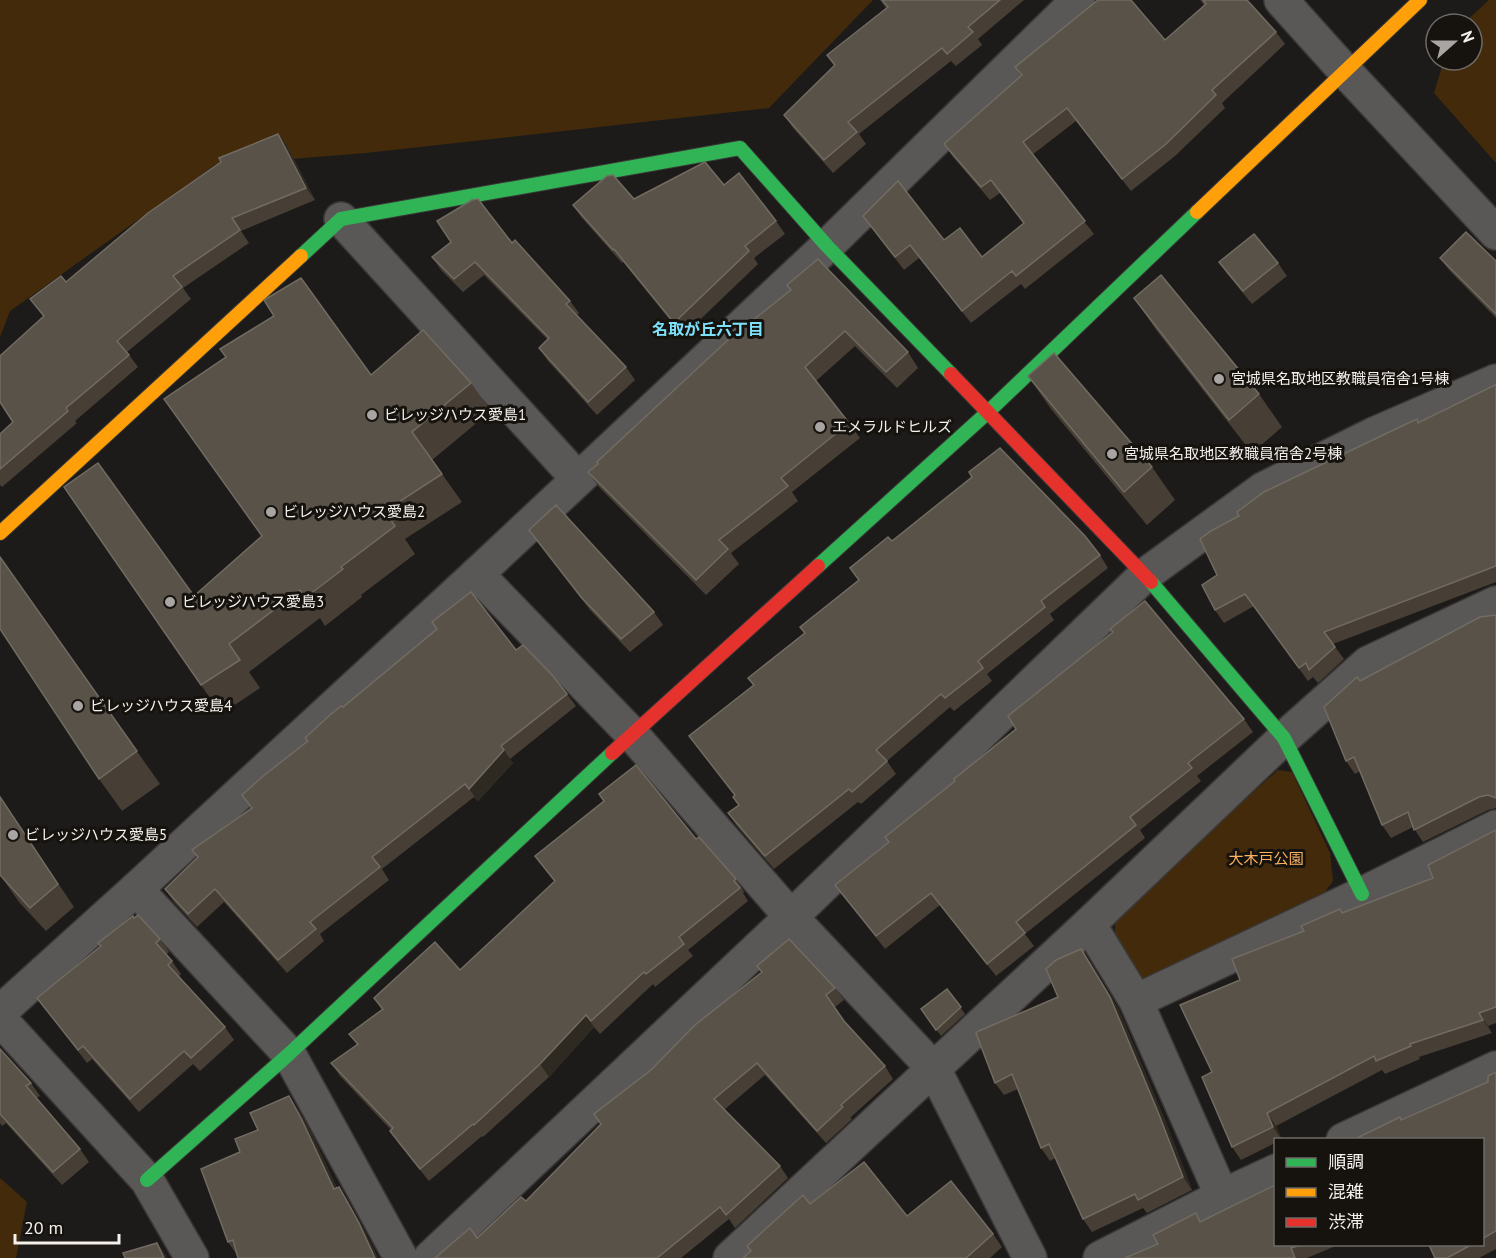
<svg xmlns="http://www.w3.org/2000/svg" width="1496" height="1258" font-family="'PT Sans','Noto Sans JP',sans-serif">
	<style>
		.green { fill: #432a0b }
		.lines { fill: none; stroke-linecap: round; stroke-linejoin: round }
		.street-casing { stroke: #3a3837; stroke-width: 36 }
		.fast-casing { stroke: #3a3837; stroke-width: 16 }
		.slow-casing { stroke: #3a3837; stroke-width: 16 }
		.jam-casing { stroke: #3a3837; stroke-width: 16 }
		.street { stroke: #5a5857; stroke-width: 33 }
		.fast { stroke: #30b455; stroke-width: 14 }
		.slow { stroke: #ff9f0a; stroke-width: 14 }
		.jam { stroke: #e5322d; stroke-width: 14 }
		.wall { fill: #473f35 }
		.shaded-wall { fill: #2e2921 }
		.building { fill: #595249; stroke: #726b62; stroke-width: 1.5 }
		.poi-dot { fill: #a8a5a3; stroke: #16120e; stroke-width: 2 }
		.labels { text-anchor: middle; stroke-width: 6; stroke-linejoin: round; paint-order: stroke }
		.poi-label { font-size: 15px; fill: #f3f0ed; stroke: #16120e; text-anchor: start }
		.park-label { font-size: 15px; fill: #fdb25f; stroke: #16120e }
		.neighbourhood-label { font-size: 16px; font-weight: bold; fill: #7de1fb; stroke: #16120e }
	</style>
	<rect width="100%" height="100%" fill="#1d1b19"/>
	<g class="green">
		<path d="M0 0H873L769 108 366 153 215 165 10 311 0 337Z"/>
		<path d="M1489 0H1496V163L1434 93 1444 60H1472V24H1463Z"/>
		<path d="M1278 770 1292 772 1330 853 1333 881 1322 896 1154 984 1138 981 1115 940V916Z"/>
		<path d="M0 1178 27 1202 16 1258H0Z"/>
	</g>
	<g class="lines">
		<g class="street-casing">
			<g id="street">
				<path d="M1281 0 1344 70 1496 233"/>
				<path d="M341 219 578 479"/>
				<path d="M477 574 632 734 791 917 934 1069 1030 1258"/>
				<path d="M136 889 289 1054 401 1258"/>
				<path d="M1089 924 1136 1001 1222 1196"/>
				<path d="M1136 1001 1362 894 1496 827"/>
				<path d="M0 1012 136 889 477 574 827 246 1078 0"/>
				<path d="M0 1019 147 1180 192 1258"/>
				<path d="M1343 1140 1496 1068"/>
				<path d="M430 1258 791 917 1145 575 1263 489 1374 434 1496 381"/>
				<path d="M730 1258 1089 924 1284 738 1368 663 1496 603"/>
				<path d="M1100 1258 1222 1196 1276 1171"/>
			</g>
		</g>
		<g class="fast-casing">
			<g id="fast">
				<path d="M301 256 341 219 740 148 827 246 951 374"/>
				<path d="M818 566 988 412 1197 212"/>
				<path d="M1151 582 1284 738 1362 894"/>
				<path d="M147 1180 289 1054 612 753"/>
			</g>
		</g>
		<g class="slow-casing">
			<g id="slow">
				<path d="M1197 212 1420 0"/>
				<path d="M0 533 301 256"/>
			</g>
		</g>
		<g class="jam-casing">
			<g id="jam">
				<path d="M951 374 1151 582"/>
				<path d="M612 753 818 566"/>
			</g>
		</g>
		<use href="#street" class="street"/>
		<use href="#fast" class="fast"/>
		<use href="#slow" class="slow"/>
		<use href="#jam" class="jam"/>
	</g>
	<g class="wall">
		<path d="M880 0H1024L978 39 982 45 956 66 951 61 859 134 866 144 833 173 793 128 784 115 834 66 827 55 886 8Z"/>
		<path d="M1200 0H1247L1276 32 1285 44 1222 103 1225 108 1175 156 1131 191 1076 121 1032 155 1094 234 1025 289 1021 284 971 323 919 258 904 270 863 216 944 240 982 257 1024 224 1000 193 990 200 953 157 944 144 1021 76 1015 67 1165 40 1204 5Z"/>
		<path d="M287 146 315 200 241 231 249 243 183 288 191 299 127 352 138 367 75 421 77 423 2 487 0 485V434L13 422 43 316 30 299 66 282Z"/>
		<path d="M724 185 776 221 785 234 754 258 758 264 683 336 623 262 622 263 582 218 573 205 634 199Z"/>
		<path d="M512 243 570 301 579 313 577 315 626 367 635 380 597 415 548 361 539 348 548 340 484 275 463 292 441 270 432 257Z"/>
		<path d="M1440 258 1496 261V318L1449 270Z"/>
		<path d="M1219 262 1278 263 1287 276 1252 304 1228 275Z"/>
		<path d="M791 290 908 352 918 368 897 388 855 346 816 381 849 423 860 438 792 492 798 501 731 553 739 564 706 595 599 487 588 472 598 464Z"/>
		<path d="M1134 298 1259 394 1282 427 1252 453 1157 331Z"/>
		<path d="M371 375 471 383 491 411 432 460 462 502 405 539 415 554 361 595 362 597 325 626 320 618 249 672 260 688 221 714 64 487 194 596 262 537Z"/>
		<path d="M1028 376 1152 467 1175 500 1147 525 1051 409Z"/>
		<path d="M1496 385V582L1333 644 1344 659 1318 683 1313 677 1308 681 1254 606 1224 623 1215 610 1217 575 1419 423Z"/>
		<path d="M529 530 654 612 663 625 630 652 590 610Z"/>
		<path d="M892 541 1100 555 1108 568 1050 614 1054 620 987 674 992 681 954 711 950 707 887 761 896 774 861 804 858 802 774 869 737 826 728 813 739 805 733 797 735 796 689 736 753 685 748 678 804 633 800 627 859 581 850 568Z"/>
		<path d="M0 557 160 784 122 811 99 779Z"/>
		<path d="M1496 615V808L1488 810 1423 842 1413 827 1391 838 1382 825 1360 771 1355 774 1346 761 1360 681Z"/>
		<path d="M516 650 567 694 576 706 510 759 513 763 478 801 474 797 382 869 389 880 320 934 324 941 287 973 224 902 197 927 174 902 165 889 198 858 192 850 251 808 242 795 308 741 343 707Z"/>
		<path d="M1244 719 1253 732 1197 776 1201 781 1140 830 1145 838 1025 934 1034 946 996 976 940 905 885 949 835 885 889 842 955 781Z"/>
		<path d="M599 794 696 839 736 879 744 892 743 893 748 901 688 950 693 956 655 987 653 984 600 1034 594 1027 549 1077 483 1137 482 1136 429 1181 399 1144 390 1131 391 1130 340 1076 331 1063 357 1045 349 1034 382 1010 374 998 460 970 555 882 535 856 604 801Z"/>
		<path d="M0 796 74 907 46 931 19 902 0 875Z"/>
		<path d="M1496 830V1023L1488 1026 1492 1033 1419 1057 1420 1059 1385 1074 1382 1070 1276 1126 1282 1140H1275V1143L1241 1160 1232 1147 1212 1072 1240 980 1304 931 1340 909 1343 913 1433 878Z"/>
		<path d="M160 939 169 952 167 954 181 974 179 976 225 1027 234 1040 200 1071 193 1064 139 1112 92 1059 87 1063 37 998 101 946Z"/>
		<path d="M1090 962 1119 1010 1167 1125 1192 1190 1147 1213 1143 1208 1092 1232 1083 1219 1055 1158 1050 1161 1041 1148 1018 1089 1004 1095 995 1083 1058 997Z"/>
		<path d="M835 988 844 1000 835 1007 844 1021 885 1066 893 1079 850 1118 852 1119 826 1143 765 1075 724 1110 780 1166 788 1178 735 1228 729 1219 681 1258H435L477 1238 526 1201 601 1124 594 1114Z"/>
		<path d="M947 989 965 1014 941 1036 921 1009Z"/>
		<path d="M0 1049 31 1083 40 1096 36 1098 80 1149 89 1162 62 1185 6 1123 2 1126 0 1123Z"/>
		<path d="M1496 1072V1249L1479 1258H1435L1429 1245H1482V1140L1401 1119 1488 1082Z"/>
		<path d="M297 1108 311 1132 337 1188 347 1199 367 1236 378 1258H238L237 1255 228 1242 258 1130Z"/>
		<path d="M810 1204 907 1216 993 1234 1002 1247 990 1258H743Z"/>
		<path d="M1202 1221 1275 1245H1338L1307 1258H1125L1158 1244Z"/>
	</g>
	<g class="shaded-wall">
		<path d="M278 134 287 146 315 200 306 188Z"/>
		<path d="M504 750 513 763 478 801 469 789Z"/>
		<path d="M0 796 74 907 0 797Z"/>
		<path d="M1081 949 1090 962 1119 1010 1167 1125 1192 1190 1183 1177Z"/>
		<path d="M1479 1013 1488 1026 1492 1033 1483 1020Z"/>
		<path d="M586 1015 594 1027 549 1077 540 1064Z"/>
		<path d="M289 1096 297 1108 311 1132 343 1201 334 1189Z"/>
		<path d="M1267 1113 1276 1126 1282 1140 1273 1127Z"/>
		<path d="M339 1187 347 1199 367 1236 378 1258H375Z"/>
		<path d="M157 1243 166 1255 167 1258H164Z"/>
	</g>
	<g class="building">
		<path d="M882 0H1000L968 27 973 32 947 54 942 48 848 122 857 132 824 160 784 115 835 65 827 55 888 7Z"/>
		<path d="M1098 0H1131L1165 40 1206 4 1203 0H1247L1276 32 1212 90 1216 95 1166 144 1122 179 1067 108 1023 142 1085 221 1016 276 1012 271 962 311 910 245 895 257 863 216 898 181 944 240 960 228 982 257 1024 223 991 180 981 187 944 144 1022 75 1015 67Z"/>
		<path d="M278 134 306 188 232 218 240 230 173 276 182 287 117 341 129 355 66 408 68 411 0 469V434L13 422 0 402V356L44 316 30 299 61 276 66 282 148 213 221 162 219 158Z"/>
		<path d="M705 162 724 185 739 173 776 221 745 246 749 251 674 323 614 249 613 250 573 205 607 176 613 175 634 199Z"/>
		<path d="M478 199 512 243 515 240 570 301 566 304 626 367 588 402 539 348 549 338 475 262 454 279 432 257 451 242 437 221 472 200Z"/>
		<path d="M1466 232 1496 261V314L1440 258Z"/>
		<path d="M1254 234 1278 263 1243 291 1219 262Z"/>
		<path d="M818 259 908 352 886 372 845 331 805 367 849 423 781 478 788 486 719 540 728 549 696 580 588 472 598 464 597 462 729 339 791 290 787 285Z"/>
		<path d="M1161 275 1259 394 1229 420 1134 298Z"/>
		<path d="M301 278 371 375 423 330 471 383 412 432 442 474 385 511 395 526 341 567 343 569 305 598 300 590 229 644 240 660 201 685 64 487 98 463 194 596 262 536 164 399 226 357 220 349 274 316 264 300Z"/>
		<path d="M1054 353 1152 467 1124 492 1028 376Z"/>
		<path d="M1495 385H1496V566L1324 632 1335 647 1309 670 1306 663 1299 668 1245 594 1215 610 1202 585 1217 575 1200 539 1211 531 1239 516 1237 512 1264 492 1402 426 1417 419 1418 423Z"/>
		<path d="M1000 448 1085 536 1100 555 1041 601 1045 607 978 661 983 668 945 698 941 694 876 750 887 761 852 792 849 789 765 856 728 813 739 805 733 797 735 795 689 736 754 685 748 678 805 633 800 627 859 580 850 568 888 537 892 541 972 477 969 472Z"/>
		<path d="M556 505 654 612 621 639 581 597 529 530Z"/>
		<path d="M0 557 137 751 99 779 0 629Z"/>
		<path d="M471 592 516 650 523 645 553 676 567 694 501 746 504 750 469 789 465 784 372 857 380 867 310 922 316 929 278 960 215 889 188 914 165 889 198 857 192 850 252 808 242 795 262 777 308 741 305 738 330 715 341 706 343 707 437 629 432 622Z"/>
		<path d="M1145 601 1244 719 1188 763 1192 768 1130 817 1136 825 1016 922 1025 933 987 964 931 893 876 936 835 885 889 842 885 837 955 781 954 779 1016 729 1008 716 1113 632 1110 629Z"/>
		<path d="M1496 615V798L1488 795 1479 797 1414 830 1408 812 1382 825 1354 757 1346 761 1324 707 1357 677 1360 681 1480 617Z"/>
		<path d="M636 765 696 839 699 837 736 879 734 881 740 888 679 937 684 944 646 974 644 972 591 1021 586 1015 540 1064 474 1125 473 1124 420 1169 390 1131 393 1128 331 1063 358 1044 349 1034 383 1009 374 998 435 942 460 970 555 881 535 856 604 801 599 794Z"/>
		<path d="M0 797 58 884 30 908 0 875Z"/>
		<path d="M1496 830V1007L1479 1013 1483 1020 1410 1044 1411 1046 1376 1061 1374 1056 1267 1113 1273 1127 1232 1147 1202 1077 1212 1072 1180 1005 1240 980 1232 959 1304 931 1301 926 1340 909 1342 913 1433 878 1428 865Z"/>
		<path d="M138 915 160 939 156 943 172 961 168 965 225 1027 191 1058 184 1051 130 1099 83 1046 78 1050 37 998 101 946 98 943 133 916 134 918Z"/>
		<path d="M789 939 835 988 826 995 844 1021 885 1066 841 1105 843 1107 817 1131 757 1063 714 1099 780 1166 726 1215 720 1207 657 1258H435L470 1228 477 1238 521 1197 526 1201 601 1124 594 1114 651 1070 695 1025 762 972 757 966Z"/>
		<path d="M1081 949 1110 997 1158 1112 1183 1177 1138 1200 1135 1194 1083 1219 1049 1144 1041 1148 1012 1074 995 1083 976 1033 979 1031 1058 997 1046 969 1056 960Z"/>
		<path d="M947 989 961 1007 936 1030 921 1009Z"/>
		<path d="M0 1049 31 1083 26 1086 80 1149 53 1172 0 1114Z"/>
		<path d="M1496 1072V1231L1482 1239V1140H1353L1400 1117 1401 1120 1488 1082V1076Z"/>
		<path d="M289 1096 302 1120 334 1189 339 1187 359 1223 375 1258H238L233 1240 228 1242 201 1169 240 1152 235 1139 258 1130 250 1113Z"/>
		<path d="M864 1162 907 1216 951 1181 993 1234 966 1258H743L751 1251 747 1246 803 1195 810 1204Z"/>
		<path d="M1275 1185V1245H1300L1291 1248 1295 1258H1125L1158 1244 1153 1235 1196 1213 1200 1222Z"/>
		<path d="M157 1243 164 1258H125L123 1253Z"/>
		<path d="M1429 1245H1471L1447 1258H1435Z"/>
	</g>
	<g class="poi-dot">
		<circle cx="1219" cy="379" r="6"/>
		<circle cx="372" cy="415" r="6"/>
		<circle cx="820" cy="427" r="6"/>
		<circle cx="1112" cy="454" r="6"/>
		<circle cx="271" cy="512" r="6"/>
		<circle cx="170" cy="602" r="6"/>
		<circle cx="78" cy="706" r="6"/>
		<circle cx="13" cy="835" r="6"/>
	</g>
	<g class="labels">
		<g class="poi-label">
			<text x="1231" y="384">宮城県名取地区教職員宿舎1号棟</text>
			<text x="384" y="420">ビレッジハウス愛島1</text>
			<text x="832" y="432">エメラルドヒルズ</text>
			<text x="1124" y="459">宮城県名取地区教職員宿舎2号棟</text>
			<text x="283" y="517">ビレッジハウス愛島2</text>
			<text x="182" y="607">ビレッジハウス愛島3</text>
			<text x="90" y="711">ビレッジハウス愛島4</text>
			<text x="25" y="840">ビレッジハウス愛島5</text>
		</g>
		<g class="park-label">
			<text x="1266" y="864">大木戸公園</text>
		</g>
		<g class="neighbourhood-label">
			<text x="708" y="335">名取が丘六丁目</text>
		</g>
	</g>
	<rect x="1274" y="1138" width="210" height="108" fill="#16120e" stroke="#6e6b67" stroke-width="1.5"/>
	<rect x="1286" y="1158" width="30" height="9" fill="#30b455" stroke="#6e6b67" stroke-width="1.5"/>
	<text x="1328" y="1168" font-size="18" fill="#f3f0ed">順調</text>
	<rect x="1286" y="1188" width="30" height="9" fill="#ff9f0a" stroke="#6e6b67" stroke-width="1.5"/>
	<text x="1328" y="1198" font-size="18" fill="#f3f0ed">混雑</text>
	<rect x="1286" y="1218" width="30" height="9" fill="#e5322d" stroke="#6e6b67" stroke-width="1.5"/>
	<text x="1328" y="1228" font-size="18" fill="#f3f0ed">渋滞</text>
	<g transform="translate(1454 42) rotate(69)"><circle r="28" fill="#16120e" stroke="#6e6b67" stroke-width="1.5"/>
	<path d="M0-4.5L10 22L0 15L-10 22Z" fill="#a8a5a3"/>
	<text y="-9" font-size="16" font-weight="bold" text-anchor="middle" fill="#f3f0ed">N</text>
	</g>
	<path d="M15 1234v9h104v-9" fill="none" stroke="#f3f0ed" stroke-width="3"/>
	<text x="24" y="1234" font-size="18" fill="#f3f0ed" stroke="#16120e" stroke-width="4.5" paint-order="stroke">20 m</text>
</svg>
